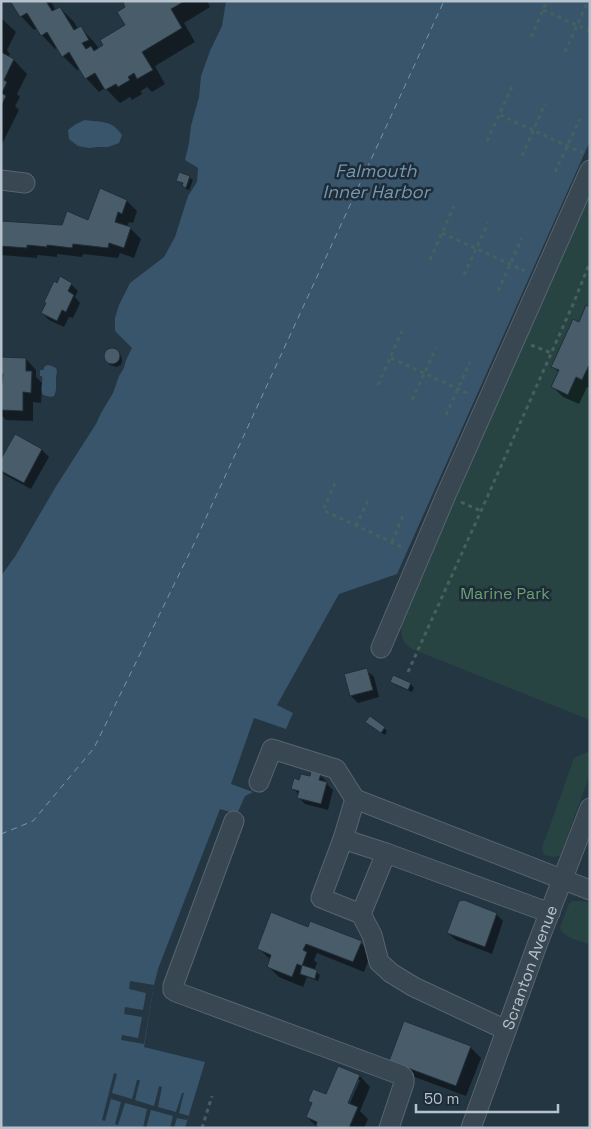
<svg xmlns="http://www.w3.org/2000/svg" width="591" height="1129" font-family="'Space Grotesk',sans-serif">
	<style>
		.green { fill: #274443 }
		.water { fill: #38556b }
		.pier { fill: #253643 }
		.shadow { fill: #0007; fill-rule: evenodd }
		.lines { fill: none; stroke-linecap: round; stroke-linejoin: round }
		.ferry { stroke: #7597b1; stroke-width: 1; stroke-dasharray: 6 5; stroke-linecap: butt }
		.building { fill: #495c69; stroke: #202e3a }
		.minor-casing { stroke: #576570; stroke-width: 21 }
		.path { stroke: #45605f; stroke-width: 3; stroke-dasharray: 4 4; stroke-linecap: butt }
		.minor { stroke: #394752; stroke-width: 19 }
		.labels { text-anchor: middle; stroke-width: 5; stroke-linejoin: round; paint-order: stroke }
		.park-label { font-size: 16px; fill: #6c9f71; stroke: #1e2c38 }
		.street-label { font-size: 16px; fill: #b6c2cc; stroke: #1e2c38 }
		.water-label { font-size: 18px; font-style: italic; fill: #7597b1; stroke: #1e2c38 }
	</style>
	<rect width="100%" height="100%" fill="#253643"/>
	<g class="green">
		<path d="M590 195V720L412 649C401 643 401 633 401 622L450 505 522 347Z"/>
		<path d="M590 751V774L560 856 553 857 544 855 543 852 542 848 574 758Z"/>
		<path d="M573 901H579L590 902V944C580 941 564 938 560 928L569 904Z"/>
	</g>
	<g class="water">
		<path d="M226 1H590V141L397 574 339 594 277 705 293 713 286 729 254 718 231 784 253 792 245 796 237 814 220 809 158 969 154 985 144 1047 205 1062 185 1128H1V576L16 555 55 488 96 424 101 413 113 393 119 376 124 368 126 360 132 348 115 331V318L119 305 130 283 164 257 175 237 188 196 197 182 198 168 185 160 189 143 191 126 199 97 201 76 210 51 222 26Z"/>
		<path d="M85 120C102 123 111 119 122 135L119 143 108 147H98L89 148 78 146 69 139 68 130 76 124Z"/>
		<path d="M48 365C61 368 56 371 56 380 56 386 57 390 54 396L51 397 43 395C38 387 44 384 42 376H40V370H43L45 366Z"/>
	</g>
	<g class="pier">
		<path d="M130 981 154 985 144 1044 121 1040 122 1035 138 1038 142 1017 124 1014 125 1007 143 1010 146 993 129 989Z"/>
		<path d="M114 1073 117 1074 112 1093 132 1099 137 1080H140L135 1100 154 1106 159 1086 162 1087 158 1107 176 1112 182 1093H184L179 1113 189 1116 187 1120 177 1118 174 1128H170L173 1116 151 1110 146 1128H143L147 1109 125 1103 118 1125 115 1124 121 1102 111 1099 105 1121 102 1120Z"/>
	</g>
	<g class="shadow">
		<path d="M12 1H51L56 11 60 8 74 22 78 29 81 28 94 42 99 49 127 25V7L128 1H207L210 7 184 23 195 42 155 66 165 84 152 92 147 87 141 91 142 94 132 100 130 97 120 103 105 88 99 92 86 78 80 68 77 70 63 56 58 47 55 49 42 35 37 28 34 30 21 16Z"/>
		<path d="M1 18 16 32 7 50 10 54 8 57 14 60 27 74 17 94 20 97 15 106 19 110 1 146Z"/>
		<path d="M189 177 193 180 189 190 186 189 183 186 184 185 178 181Z"/>
		<path d="M127 201 137 211 133 223 129 222 127 227 130 228 141 239 134 258 120 253 118 258 83 254 82 257 57 254V257L37 255V258L1 255V222L62 227 88 221Z"/>
		<path d="M71 284 78 291 75 297 80 303 73 318 69 317 64 327 49 320 42 313Z"/>
		<path d="M590 308V388L587 387 579 404 563 397 553 387 559 373 553 366Z"/>
		<path d="M112 349 121 355 122 360 121 365 116 367 110 365 107 361 105 357 106 351Z"/>
		<path d="M1 358 26 359 36 370V377L42 383 41 403 33 402V421L6 420 1 415Z"/>
		<path d="M15 436 42 450 49 457 31 489 5 475 1 471Z"/>
		<path d="M366 670 374 677 379 697 358 703 351 696 346 675Z"/>
		<path d="M393 677 411 684 414 688 412 692 395 685 391 681Z"/>
		<path d="M370 725 384 728 387 731 385 735Z"/>
		<path d="M320 775 327 782V784L333 790 328 810 305 804 298 797 299 795 293 788 300 781Z"/>
		<path d="M496 914 503 921 492 954 456 940 448 933Z"/>
		<path d="M309 929 361 943 371 953 364 972 317 953 314 960 317 963 314 971 320 975 318 981 307 977 303 987 279 977 268 966 271 960 258 948Z"/>
		<path d="M470 1047 481 1058 466 1096 401 1072 391 1061Z"/>
		<path d="M339 1067 360 1076 370 1087 360 1111 368 1119 364 1128H318L307 1117 326 1096ZM357 1080H360L347 1110 345 1109Z"/>
	</g>
	<g class="lines">
		<path class="ferry" d="M1 834 33 821 94 748 193 546 444 1"/>
	</g>
	<g class="building">
		<path d="M10 1H46L52 11 60 7 74 30 81 26 89 40 82 43 86 49 91 46 94 51 103 45 100 40 125 25 117 12 125 7 123 3 126 1H185L171 9 182 28 142 52 153 70 137 79 134 73 128 77 130 80 118 87 116 84 105 90 95 73 85 79 69 52 62 57 47 32 41 36 27 13 20 17Z"/>
		<path d="M1 52 14 59 4 80 7 82 2 93 6 96 1 106Z"/>
		<path d="M179 172 190 176 186 188 182 186 183 183 176 181Z"/>
		<path d="M100 188 127 200 122 214 118 212 115 222 131 227 124 248 109 243 108 248 73 244 72 248 47 245V247L27 245V248L1 246V221L62 225 67 211 88 220Z"/>
		<path d="M60 276 72 283 68 291 74 295 66 312 62 310 57 321 41 313 46 303 44 302 54 281 57 283Z"/>
		<path d="M586 305 590 307V363L582 380 576 377 568 395 551 387 559 370 551 367 573 319 579 322Z"/>
		<circle cx="112" cy="356" r="8"/>
		<path d="M1 357 26 358V371H32L31 393 23 392V411L1 410V384H2L3 374H1Z"/>
		<path d="M15 434 42 449 24 483 1 471V459Z"/>
		<path d="M367 668 373 690 350 696 344 674Z"/>
		<path d="M393 675 411 683 408 690 390 682Z"/>
		<path d="M370 716 385 727 381 733 365 722Z"/>
		<path d="M311 771 321 774 319 780 327 782 321 804 297 798 299 791 291 789 294 778 299 780 301 774 310 776Z"/>
		<path d="M464 900 497 913 485 947 447 933 459 901Z"/>
		<path d="M271 912 308 927 310 921 362 941 353 962 306 944 303 950 307 952 302 966 297 964 292 977 267 967 271 955 257 949Z"/>
		<path d="M302 965 317 970 315 979 300 974Z"/>
		<path d="M404 1021 471 1046 456 1086 389 1061Z"/>
		<path d="M338 1066 360 1075 348 1103 358 1107 349 1128H320L316 1126 317 1122 306 1117 312 1103 308 1101 313 1089 326 1094Z"/>
	</g>
	<g class="lines">
		<g class="minor-casing">
			<g id="minor">
				<path d="M1 180 25 183"/>
				<path d="M381 648 446 495 590 170"/>
				<path d="M259 782 272 749 336 769 355 799"/>
				<path d="M234 821 173 986V990L176 992 401 1075 404 1078V1083L389 1128"/>
				<path d="M343 839 355 799 590 890"/>
				<path d="M386 853 361 914 372 935 379 962 391 973 414 987 506 1030"/>
				<path d="M361 914 321 898 343 839 386 853 550 913"/>
				<path id="s1" d="M471 1128 537 945 590 808"/>
			</g>
		</g>
		<g class="path">
			<path d="M543 10 590 31"/>
			<path d="M531 37 547 1"/>
			<path d="M565 52 588 1"/>
			<path d="M500 115 583 153"/>
			<path d="M487 141 512 87"/>
			<path d="M522 156 545 104"/>
			<path d="M555 172 580 119"/>
			<path d="M442 233 525 271"/>
			<path d="M430 260 454 206"/>
			<path d="M464 275 488 223"/>
			<path d="M498 291 522 238"/>
			<path d="M531 345 551 353"/>
			<path d="M391 358 471 395"/>
			<path d="M378 385 402 331"/>
			<path d="M412 400 436 348"/>
			<path d="M446 415 470 362"/>
			<path d="M335 483 323 510 404 548"/>
			<path d="M461 502 481 511"/>
			<path d="M356 526 369 498"/>
			<path d="M392 542 404 513"/>
			<path d="M408 672 481 511 574 302 590 262"/>
			<path d="M202 1128 212 1096"/>
		</g>
		<use href="#minor" class="minor"/>
	</g>
	<g class="labels">
		<g class="park-label">
			<text x="505" y="599">Marine Park</text>
		</g>
		<g class="street-label">
			<text dy="6" stroke="none"><textPath href="#s1" startOffset="171">Scranton Avenue</textPath></text>
		</g>
		<g class="water-label">
			<text x="376" y="177">Falmouth<tspan x="376" dy="21">Inner Harbor</tspan></text>
		</g>
	</g>
	<rect width="591" height="1129" fill="none" stroke="#b6c2cc" stroke-width="5"/>
	<path d="M416 1104v8h142v-8" fill="none" stroke="#b6c2cc" stroke-width="2.5"/>
	<text x="424" y="1104" font-size="15" fill="#b6c2cc" stroke="#1e2c38" stroke-width="4" paint-order="stroke">50 m</text>
</svg>
